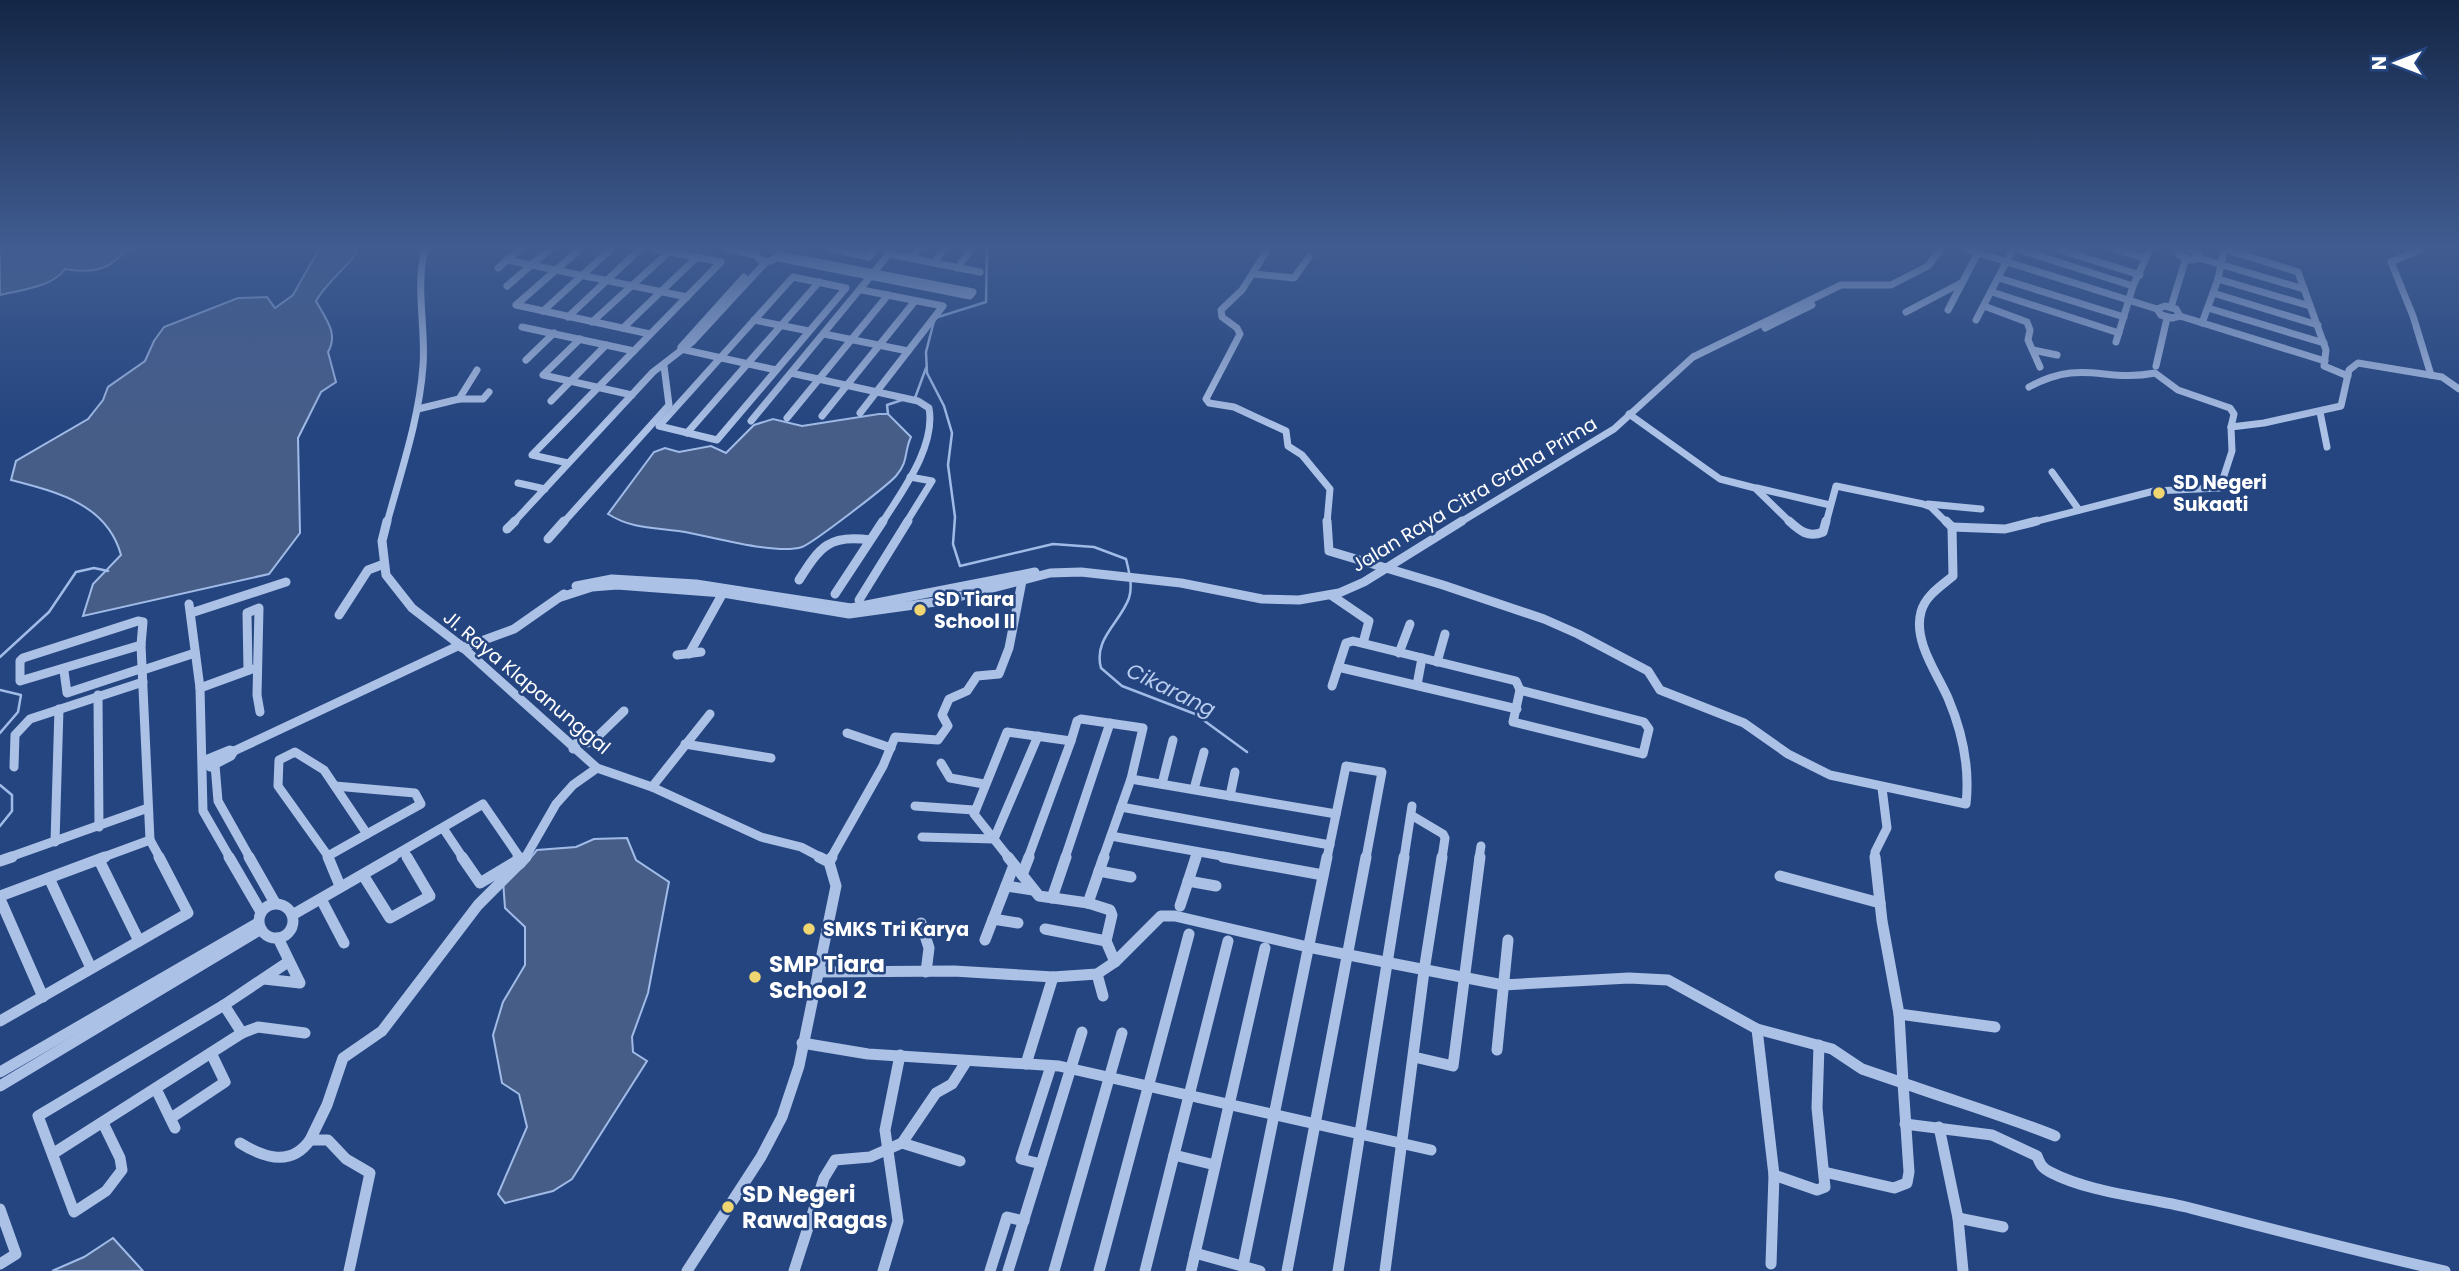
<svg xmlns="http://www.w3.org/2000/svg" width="2459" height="1271" font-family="Poppins,sans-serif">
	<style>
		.water { fill: #465d88; stroke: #a0bbe7; stroke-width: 2 }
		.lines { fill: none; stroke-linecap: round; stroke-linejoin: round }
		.stream { stroke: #a0bbe7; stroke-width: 2.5 }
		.minor-far2 { stroke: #acc1e6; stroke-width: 7 }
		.minor-far1 { stroke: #acc1e6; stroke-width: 9 }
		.minor { stroke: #acc1e6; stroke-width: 11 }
		.poi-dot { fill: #f0d670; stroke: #254580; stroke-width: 2.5 }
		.labels { text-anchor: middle; stroke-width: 5; stroke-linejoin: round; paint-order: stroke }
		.poi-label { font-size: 19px; font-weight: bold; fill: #fff; stroke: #254580; text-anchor: start }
		.street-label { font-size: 19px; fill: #fff; stroke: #254580 }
		.water-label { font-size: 21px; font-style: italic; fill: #b7ccee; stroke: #254580 }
		.near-poi-label { font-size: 23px; font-weight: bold; fill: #fff; stroke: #254580; text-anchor: start }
	</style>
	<rect width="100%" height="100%" fill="#254580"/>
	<g class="water">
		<path d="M0 249H135L123 252C109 272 87 273 65 269 53 287 20 290 0 295Z"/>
		<path d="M319 249H354L356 254C343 271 327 282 316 301 325 318 339 333 328 352L336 382 321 392 298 438 300 533 269 574 83 616 93 584 121 555C107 504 57 492 11 480L16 461 88 419 103 400 108 387 145 361 154 341 164 327 238 298 267 297 275 308 293 295Z"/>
		<path d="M879 414H888L911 437C904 451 909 461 896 476 887 486 813 543 802 547 777 555 717 538 690 533 660 527 635 531 608 514L654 452 665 448 679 452 711 446 726 453 754 425 773 419 802 426Z"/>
		<path d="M627 838 636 860 669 882 648 993 632 1037 633 1052 647 1061 572 1179 553 1191 505 1203 498 1194 527 1127 519 1094 502 1083 493 1035 503 1002 525 965V927L505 908 503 880 523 867 537 850 576 847 594 839Z"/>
		<path d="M113 1238 143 1271H52L84 1257Z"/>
	</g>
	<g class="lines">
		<g class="stream">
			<path d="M938 317 986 302 987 249"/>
			<path d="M934 321 926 352 927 373 944 406 952 433 948 465 955 517 953 544 960 566 1053 544 1094 547 1126 559C1129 572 1133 585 1129 598 1120 623 1093 639 1101 668L1122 686 1195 714 1247 752"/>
			<path d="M915 398 926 368"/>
			<path d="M888 414 887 405 902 400"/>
			<path d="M0 657 49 612 76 572 94 568 108 571"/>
			<path d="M0 690 21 695 18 712 0 733"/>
			<path d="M0 785 12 795V811L0 826"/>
		</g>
		<g class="minor-far2">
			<path d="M580 249 516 305 650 334"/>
			<path d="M728 249 756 255 760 260 771 261 781 255 779 249"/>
			<path d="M832 249 869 257 875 249"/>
			<path d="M1268 249 1242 290 1221 310 1222 317 1237 328 1240 334 1206 399 1209 403 1234 407 1286 431 1288 446 1302 455 1330 489 1327 523"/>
			<path d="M1966 249 2157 309"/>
			<path d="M2017 249 2133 286"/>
			<path d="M2057 249 2140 275"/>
			<path d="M2114 249 2145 258"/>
			<path d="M2179 249V255L2191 260 2199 258V255L2190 249"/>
			<path d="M2224 249 2298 272 2326 350 2324 366 2348 376"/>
			<path d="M2421 249 2391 262 2413 316 2431 375"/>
			<path d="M889 254 980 272"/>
			<path d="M778 258 970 296 973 292 781 255"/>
			<path d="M911 258 919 249"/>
			<path d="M2199 258 2304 289"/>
			<path d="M507 260 687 297"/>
			<path d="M933 263 945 249"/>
			<path d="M498 268 520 249"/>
			<path d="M957 268 972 249"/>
			<path d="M1254 274 1294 278 1309 257"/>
			<path d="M793 277 846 288 717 440 659 426Z"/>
			<path d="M1999 278 2124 317"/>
			<path d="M2218 279 2310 306"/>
			<path d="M507 286 550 249"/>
			<path d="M1992 292 2119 333"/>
			<path d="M2213 293 2318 325"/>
			<path d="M1984 306 2027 322 2030 330 2028 340 2040 367"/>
			<path d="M2165 306 2176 309 2180 316 2172 318 2161 315 2157 309Z"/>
			<path d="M2171 307 2186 258"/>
			<path d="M2208 308 2324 343"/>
			<path d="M1948 310 1980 249"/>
			<path d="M543 311 611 249"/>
			<path d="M1906 312 1961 283"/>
			<path d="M2180 316 2325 361"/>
			<path d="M568 317 640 249"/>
			<path d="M754 320 809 331"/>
			<path d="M1976 320 2013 249"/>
			<path d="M592 322 671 250"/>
			<path d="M2202 323 2218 279 2224 249"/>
			<path d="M522 327 634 351"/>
			<path d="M623 328 697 257"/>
			<path d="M1765 328 1812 305"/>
			<path d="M824 334 908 351"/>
			<path d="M580 339 543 375 632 395"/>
			<path d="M2116 342 2133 286 2150 249"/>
			<path d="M681 347 744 277"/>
			<path d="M681 349 776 370"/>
			<path d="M2033 350 2057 355"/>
			<path d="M526 360 554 333"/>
			<path d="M2156 366 2167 318"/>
			<path d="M791 373 918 401 929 408C936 447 902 491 882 523"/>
			<path d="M2029 387C2083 358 2104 383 2155 373L2178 390 2230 408 2234 414 2231 427"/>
			<path d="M459 399 477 370"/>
			<path d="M551 401 606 345"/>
			<path d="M418 409 459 399H483L489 392"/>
			<path d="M2320 412 2327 447"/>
			<path d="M860 413 943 306 862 290"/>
			<path d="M1629 414 1720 479 1755 488 1791 523"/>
			<path d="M822 416 915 301"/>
			<path d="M787 418 888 295"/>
			<path d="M751 421 893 249"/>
			<path d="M687 433 819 282"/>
			<path d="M568 463 532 455 721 262 655 249"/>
			<path d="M2052 472 2079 510"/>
			<path d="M518 483 545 489"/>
			<path d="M1757 488 1830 505"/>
			<path d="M1928 504 1981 509"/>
			<path d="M387 523C401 471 419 420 423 366 426 328 415 286 425 249"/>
			<path d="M513 523 653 372 692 342 766 262"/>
			<path d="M563 523 669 405 664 366"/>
			<path d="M906 523 932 481 910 477"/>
			<path d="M1459 523 1614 429 1693 357 1841 285H1891L1928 266 1941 249"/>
			<path d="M1826 523 1836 486 1923 504 1931 507 1947 523"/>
			<path d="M2030 523 2154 491 2220 488 2232 451 2231 427 2264 423 2341 406 2349 370 2358 363 2442 377 2459 389"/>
		</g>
		<g class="minor-far1">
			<path d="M387 521 382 541 386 575 412 608 460 645 597 768 652 787 761 837 801 847 822 858"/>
			<path d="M1327 521 1329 551 1443 585 1544 619 1578 634 1648 671 1660 690 1744 723 1788 754 1830 775 1966 804C1970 768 1962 731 1948 698 1937 673 1913 641 1921 612 1925 596 1941 586 1953 576L1952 527 1946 521"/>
			<path d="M1789 521C1800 531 1808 538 1823 532L1826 521"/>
			<path d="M1952 527 2005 529 2037 521"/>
			<path d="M507 529 515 521"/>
			<path d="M548 539 564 521"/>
			<path d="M799 580C820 547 829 534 870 540"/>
			<path d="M576 586 612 579 696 584 851 608 1035 572"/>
			<path d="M835 594 883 521"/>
			<path d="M1331 595 1369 621 1363 643"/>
			<path d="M561 597 592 587 617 585 723 593 849 614 943 601 1050 573 1081 572 1181 583 1262 599 1299 600 1339 593 1364 582 1462 521"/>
			<path d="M859 600 908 521"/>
			<path d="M189 604 200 688 203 811 230 858"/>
			<path d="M191 613 286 582"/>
			<path d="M339 615 368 570 384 564"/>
			<path d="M138 621 143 622 141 645 20 681V661L23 658Z"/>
			<path d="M462 648 514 629 564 594"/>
			<path d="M1399 653 1410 624"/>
			<path d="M689 654 724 591"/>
			<path d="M677 655 701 652"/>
			<path d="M1437 662 1445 634"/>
			<path d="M1338 667 1517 709"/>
			<path d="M143 670 195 653"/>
			<path d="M248 670 247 613 259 608 257 695 260 712"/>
			<path d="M64 671 67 693 143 668"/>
			<path d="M1417 685 1422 658"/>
			<path d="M1332 686 1346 643 1353 641 1516 681 1520 690"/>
			<path d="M200 688 252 669"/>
			<path d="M1520 690 1644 722 1649 729 1643 754 1513 722Z"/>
			<path d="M98 695 99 827"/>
			<path d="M847 733 891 748"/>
			<path d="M685 744 771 758"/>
			<path d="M573 749 580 738 588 743 592 742 624 711"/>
			<path d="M295 752 324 770 367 834 328 856 278 786 279 760Z"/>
			<path d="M203 761 230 750 234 751 460 645"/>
			<path d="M941 763 950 778 984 784"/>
			<path d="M215 765 218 801 250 858"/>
			<path d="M14 767 15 735 30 719 143 682"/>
			<path d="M210 767 231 756 234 751"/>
			<path d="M1131 779 1336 814"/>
			<path d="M1162 784 1173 740"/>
			<path d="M335 786 415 793 421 804 367 834"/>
			<path d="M652 787 710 714"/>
			<path d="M1194 789 1204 752"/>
			<path d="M1230 796 1235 772"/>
			<path d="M915 806 974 810"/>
			<path d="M1121 807 1330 845"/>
			<path d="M1411 815 1443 834 1445 838 1442 858"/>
			<path d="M443 828 463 858"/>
			<path d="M1111 836 1233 858"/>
			<path d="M922 837 994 839 1038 736"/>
			<path d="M150 840 160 858"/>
			<path d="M55 842 59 709"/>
			<path d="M404 851 408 858"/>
			<path d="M7 858 148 808"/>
			<path d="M101 858 150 840 141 645"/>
			<path d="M390 858 483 804 520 858"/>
			<path d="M525 858 556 804 573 785 597 768"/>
			<path d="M831 858 883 766 895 737 938 740 948 726 942 715 949 699 967 691 977 676 999 674 1009 648 1022 581"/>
			<path d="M1009 858 974 814 1007 732 1071 741 1077 721 1081 719 1143 728 1131 779 1103 858"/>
			<path d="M1028 858 1071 741"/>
			<path d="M1065 858 1110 723"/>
			<path d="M1195 858 1197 852"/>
			<path d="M1327 858 1346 766 1382 772 1366 858"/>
			<path d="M1404 858 1412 806"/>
			<path d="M1479 858 1481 846"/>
			<path d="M1875 858V852L1887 828 1882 788"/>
		</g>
		<g class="minor">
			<path d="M229 857 261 912"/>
			<path d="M249 857 275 903"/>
			<path d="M328 857 340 886"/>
			<path d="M462 857 480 883 520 859 518 857"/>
			<path d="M1008 857 1039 896 1088 903"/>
			<path d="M1223 857 1323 875"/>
			<path d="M99 860 139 941"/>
			<path d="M0 861 12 857"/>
			<path d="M829 862 832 857"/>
			<path d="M1099 871 1131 877"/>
			<path d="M363 875 390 918 430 896 407 857"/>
			<path d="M1022 875 1029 857"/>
			<path d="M1780 876 1880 903"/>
			<path d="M49 878 91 968"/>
			<path d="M1188 881 1216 886"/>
			<path d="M1006 886 1033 890"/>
			<path d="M0 896 105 857"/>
			<path d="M1052 898 1066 857"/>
			<path d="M0 899 43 997"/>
			<path d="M321 899 344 943"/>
			<path d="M1088 903 1110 910 1112 915 1106 941 1115 962"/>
			<path d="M1088 903 1104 857"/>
			<circle cx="276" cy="921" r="17"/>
			<path d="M1180 906 1196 857"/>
			<path d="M294 914 393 857"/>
			<path d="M993 919 1018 923"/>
			<path d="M921 923 929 948 926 972"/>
			<path d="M1045 929 1106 941"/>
			<path d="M985 940 1014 865"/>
			<path d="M818 972 954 971 1053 977 1097 974 1115 962 1161 916H1175L1308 947 1503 985 1629 978 1668 980 1757 1029 1832 1049 1862 1069 1903 1083 1899 1014 1882 921 1875 857"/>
			<path d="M1097 974 1103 996"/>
			<path d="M264 979 300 983 278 938"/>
			<path d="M224 1005 242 1033"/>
			<path d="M1899 1014 1995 1027"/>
			<path d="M0 1021 188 913 159 857"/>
			<path d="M1757 1029 1774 1175 1771 1264"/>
			<path d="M802 1043 868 1054 1059 1066 1431 1150"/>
			<path d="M1497 1050 1508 940"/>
			<path d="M1414 1057 1453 1066 1480 857"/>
			<path d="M1026 1064 1053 977"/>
			<path d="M0 1072 258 923"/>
			<path d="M0 1086 261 929"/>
			<path d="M156 1089 175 1128"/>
			<path d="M171 1118 225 1082 211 1053"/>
			<path d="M103 1123 120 1158 122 1170 106 1191 74 1212 38 1116 224 1005 288 962"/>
			<path d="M1905 1124 1992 1135 2037 1156C2040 1164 2042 1168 2050 1172 2090 1193 2146 1197 2190 1208 2275 1230 2359 1252 2445 1271"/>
			<path d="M1939 1127 1958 1218 1963 1271"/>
			<path d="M240 1143C264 1158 291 1167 310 1140"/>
			<path d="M902 1143 960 1161"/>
			<path d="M54 1153 242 1033 258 1027 305 1033"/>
			<path d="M1174 1155 1228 941"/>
			<path d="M1041 1164 1021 1159 1051 1066"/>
			<path d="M1824 1172 1894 1188 1907 1183 1909 1172 1903 1083C1954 1101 2005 1116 2055 1136"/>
			<path d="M1774 1175 1817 1190 1825 1187 1817 1108 1819 1045"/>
			<path d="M0 1209 16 1254 0 1264"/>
			<path d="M1958 1218 2003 1227"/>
			<path d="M1195 1253 1260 1271"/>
			<path d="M1243 1266 1327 857"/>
			<path d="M349 1271 370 1173 346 1159 328 1140H310L327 1105 343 1058 382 1031 478 905 526 857"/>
			<path d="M687 1271 761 1157 782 1117 799 1066 836 886 829 862 819 857"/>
			<path d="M794 1271 824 1178 835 1160 870 1157 902 1143 936 1093 952 1084 966 1062"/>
			<path d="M883 1271 898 1221 885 1130 900 1055"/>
			<path d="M990 1271 1007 1217 1024 1221"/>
			<path d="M1008 1271 1082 1032"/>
			<path d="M1054 1271 1122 1033"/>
			<path d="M1099 1271 1189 934"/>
			<path d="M1145 1271 1174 1155 1215 1165"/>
			<path d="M1191 1271 1265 948"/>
			<path d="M1287 1271 1366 857"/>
			<path d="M1338 1271 1404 857"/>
			<path d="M1385 1271 1424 971 1442 857"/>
		</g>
	</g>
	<linearGradient id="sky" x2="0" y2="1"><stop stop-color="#142646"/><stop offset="0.58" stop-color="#405c91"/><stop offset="1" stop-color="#405c91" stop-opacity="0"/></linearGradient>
	<rect width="2459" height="427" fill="url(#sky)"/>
	<g class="poi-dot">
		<circle cx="2159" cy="493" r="7"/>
		<circle cx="920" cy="610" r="7"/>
		<circle cx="809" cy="929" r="7"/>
		<circle cx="755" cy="977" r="7"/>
		<circle cx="728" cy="1207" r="7"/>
	</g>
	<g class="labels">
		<g class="poi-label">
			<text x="2173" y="489">SD Negeri<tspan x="2173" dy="22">Sukaati</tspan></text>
			<text x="934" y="606">SD Tiara<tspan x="934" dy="22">School II</tspan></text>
			<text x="823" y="936">SMKS Tri Karya</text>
		</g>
		<g class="street-label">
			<text transform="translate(1474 494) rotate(-31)" y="7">Jalan Raya Citra Graha Prima</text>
			<text transform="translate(527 682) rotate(40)" y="7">Jl. Raya Klapanunggal</text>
		</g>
		<g class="water-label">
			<text transform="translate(1171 690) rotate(26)" y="7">Cikarang</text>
		</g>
		<g class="near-poi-label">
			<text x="769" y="972">SMP Tiara<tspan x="769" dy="26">School 2</tspan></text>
			<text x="742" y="1202">SD Negeri<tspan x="742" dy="26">Rawa Ragas</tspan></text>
		</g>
	</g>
	<g transform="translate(2396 63) rotate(270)" stroke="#254580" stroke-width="5" paint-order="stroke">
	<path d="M0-5L12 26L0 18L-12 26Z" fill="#ffffff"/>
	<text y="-10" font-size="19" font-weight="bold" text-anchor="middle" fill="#ffffff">N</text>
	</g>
</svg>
